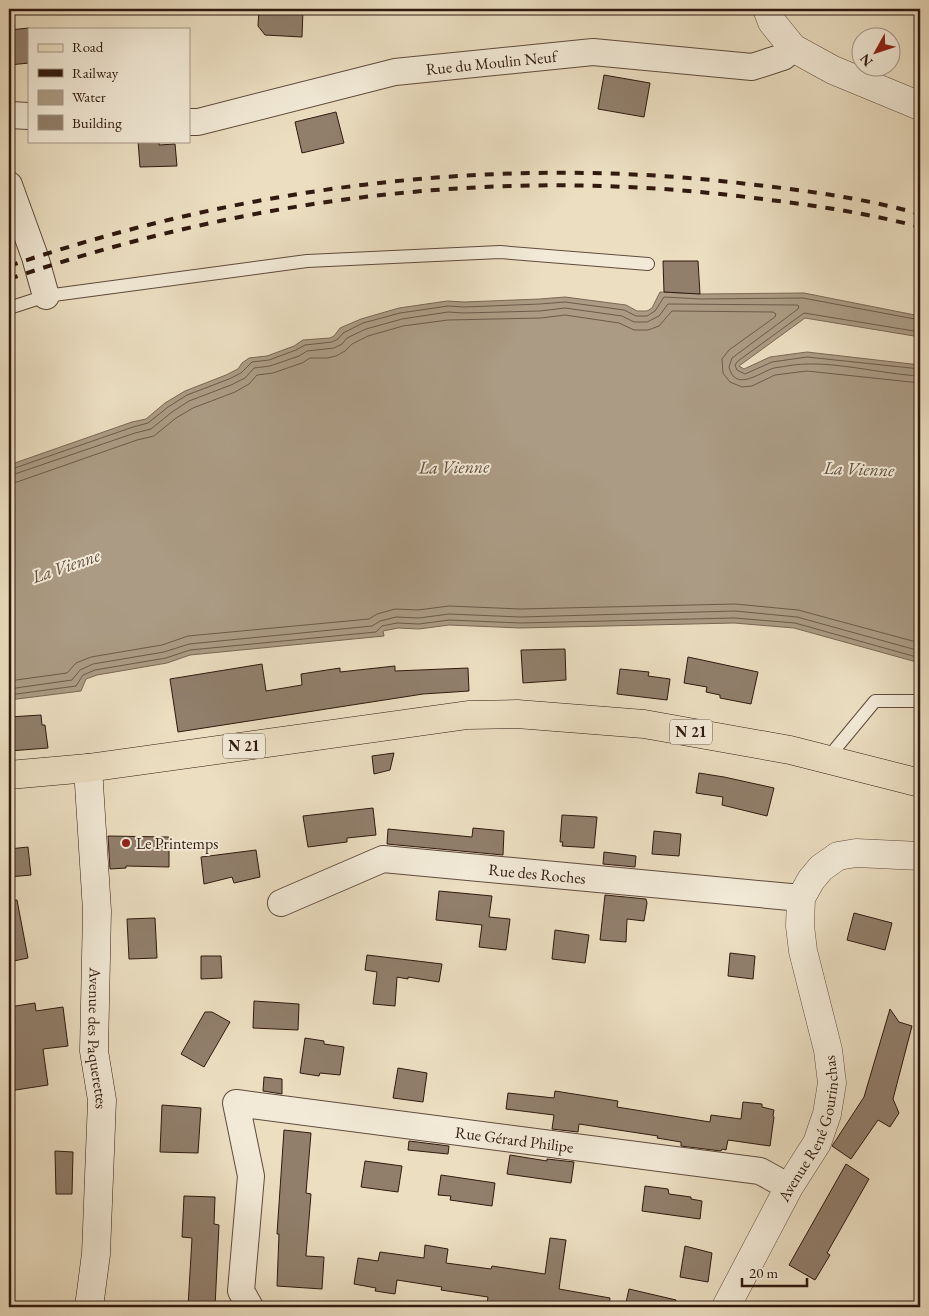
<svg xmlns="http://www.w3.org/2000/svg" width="929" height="1316" font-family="'EB Garamond',serif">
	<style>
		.water { fill: #ab9b84; stroke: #7a6755 }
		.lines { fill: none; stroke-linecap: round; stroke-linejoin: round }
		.shore { stroke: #6e5a4a; stroke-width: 1 }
		.building { fill: #917f6c; stroke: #30190f }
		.service-casing { stroke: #5f4a3c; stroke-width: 14 }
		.minor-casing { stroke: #5f4a3c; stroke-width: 28 }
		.tertiary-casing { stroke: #5f4a3c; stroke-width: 29 }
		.secondary-casing { stroke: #30190f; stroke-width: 29 }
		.primary-casing { stroke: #30190f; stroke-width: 29 }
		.service { stroke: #f2ead7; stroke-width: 12 }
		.minor { stroke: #f2ead7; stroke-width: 26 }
		.tertiary { stroke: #f2ead7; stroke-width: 28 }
		.secondary { stroke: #f2ead7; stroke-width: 28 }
		.primary { stroke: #ebdec1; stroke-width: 28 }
		.rail { stroke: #30190f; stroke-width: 4; stroke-dasharray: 9 9; stroke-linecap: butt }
		.poi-dot { fill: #8f2418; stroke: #f2ead7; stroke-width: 2 }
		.labels { text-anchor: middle; stroke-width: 4; stroke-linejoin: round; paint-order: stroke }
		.shield { fill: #f2ead7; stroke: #6a584b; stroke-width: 1 }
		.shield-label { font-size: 15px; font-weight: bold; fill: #30190f }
		.street-label { font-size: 16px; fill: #30190f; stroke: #f2ead7 }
		.poi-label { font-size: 16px; fill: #30190f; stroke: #f2ead7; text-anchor: start }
		.water-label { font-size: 18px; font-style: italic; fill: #614d3e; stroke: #f2ead7 }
	</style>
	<rect width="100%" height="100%" fill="#ebdec1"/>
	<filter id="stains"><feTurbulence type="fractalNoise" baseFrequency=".004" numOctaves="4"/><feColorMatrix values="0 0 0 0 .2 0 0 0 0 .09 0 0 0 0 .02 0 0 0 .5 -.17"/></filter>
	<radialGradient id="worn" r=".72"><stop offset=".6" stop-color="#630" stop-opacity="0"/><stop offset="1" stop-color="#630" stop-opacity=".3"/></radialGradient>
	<path class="water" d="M660 292 701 294 804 293 920 316V337L805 318 739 366 744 369 770 357 807 352 920 365V663L794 628 734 623 520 628 449 625 419 629 398 628 383 631 384 636 190 655 167 663 97 675 86 679 81 691 9 700V465L132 422 146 419 165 403 185 391 226 375 238 369 242 363 249 358 267 356 294 346 303 340 330 338 334 336 340 328 361 319 399 308 447 301 464 302 540 299 565 297 626 305 637 311H647L652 308Z"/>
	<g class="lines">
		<g class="shore">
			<path d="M920 332 804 313 738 361 735 365 737 370 745 374 772 362 807 357 920 369"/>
			<path d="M9 470 133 427 148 423 168 407 187 395 229 379 241 373 252 362 269 360 296 350 305 345 332 342 338 339 343 333 363 323 400 313 448 306 464 307 540 304 565 302 624 310 636 316H647L655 311 664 297 701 299 803 298 920 320"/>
			<path d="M9 476 135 433 151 429 172 412 189 401 231 385 245 378 254 368 270 366 299 356 307 351 334 348 342 344 347 338 366 329 402 319 448 312 464 313 540 311 565 308 622 316 634 322H647L659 316 668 304 797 305 799 306 798 309 732 358 729 367C735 393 760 372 774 368 780 367 787 366 793 365 832 360 880 374 920 376"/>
			<path d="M9 483 17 482 137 440 154 436 176 418 193 408 235 392 249 384 257 375 273 373 302 363 310 358H327L336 356 345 351 352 344 368 336 403 326 448 320 541 318 565 315 619 323 634 330H648L659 326 672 311 773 312 776 314 775 317 729 350 722 359 723 373 730 382 742 387 752 386 775 375 807 371 920 383"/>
			<path d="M9 681 67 673 76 663 91 657 162 645 188 636 369 619 377 614 395 609 418 610 449 606 520 609 735 604 798 610 920 643"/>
			<path d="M9 689 72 680 80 670 93 664 164 652 189 644 372 626 380 621 396 617 419 618 449 614 520 617 735 611 797 617 920 651"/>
			<path d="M9 695 76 686 83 675 95 670 166 658 190 650 376 632 382 626 397 623 419 624 449 620 520 623 734 618 795 623 920 658"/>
		</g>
	</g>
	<g class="building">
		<path d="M259 9H303L302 37 265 35 258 26Z"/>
		<path d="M29 28V63L9 65V30Z"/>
		<path d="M604 75 650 83 644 117 598 109Z"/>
		<path d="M336 112 344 143 302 153 295 122Z"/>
		<path d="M138 141H159V145L175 144 177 166 140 167Z"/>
		<path d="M663 261H698L700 294 664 292Z"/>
		<path d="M565 649 566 680 523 683 521 650Z"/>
		<path d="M688 657 758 672 751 704 720 698V695L706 692 707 687 684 683Z"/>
		<path d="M262 664 266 691 302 685 301 674 340 668V672L395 666V671L468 668 469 691 423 694 178 732 170 679Z"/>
		<path d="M620 669 649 672 648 676 670 679 667 700 617 694Z"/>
		<path d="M41 715 42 725H45L48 748 9 751V717Z"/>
		<path d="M394 753 390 770 374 774 372 756Z"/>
		<path d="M699 773 724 777 774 788 767 816 722 805 723 797 696 793Z"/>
		<path d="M373 808 376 835 347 838V842L308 847 303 816Z"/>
		<path d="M562 815 597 817 594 848 562 846 563 842H560Z"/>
		<path d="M473 828 504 831 503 855 387 844 388 829 472 837Z"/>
		<path d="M654 831 681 834 679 856 652 854Z"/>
		<path d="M108 836 169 837V867L126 866V868L110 869Z"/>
		<path d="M28 847 31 875 9 877V849Z"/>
		<path d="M256 850 260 877 234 883 232 877 204 884 201 857Z"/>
		<path d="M604 852 636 856 635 867 603 864Z"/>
		<path d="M439 891 492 896 489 917 510 919 506 950 479 947 482 925 436 920Z"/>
		<path d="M605 895 646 899 647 903 644 921 627 919 626 942 600 940Z"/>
		<path d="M17 900 28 958 9 962V901Z"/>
		<path d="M854 913 892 923 885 950 847 940Z"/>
		<path d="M155 918 157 958 129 959 127 919Z"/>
		<path d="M555 930 589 935 585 963 552 959Z"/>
		<path d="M730 953 755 956 753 979 728 976Z"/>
		<path d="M367 955 442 964 439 982 408 977V979L397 977 395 1006 373 1004 377 972 365 970Z"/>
		<path d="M201 956H221L222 978 201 979Z"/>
		<path d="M254 1001 299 1004 298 1030 253 1028Z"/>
		<path d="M35 1003 36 1011 63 1007 68 1046 43 1049 48 1085 9 1091V1007Z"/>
		<path d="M890 1009 899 1022 912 1026 893 1099 899 1113 890 1127 878 1120 851 1159 832 1146 864 1097Z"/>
		<path d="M205 1012H212L230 1022 204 1067 181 1054Z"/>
		<path d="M305 1038 324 1041V1044L344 1047 340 1075 320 1073 319 1076 300 1073Z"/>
		<path d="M398 1068 427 1073 423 1102 393 1098Z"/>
		<path d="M264 1077 282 1079V1094L263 1091Z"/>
		<path d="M555 1091 618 1101 617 1107 710 1122 711 1115 741 1119 743 1102 762 1104V1107L774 1110 773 1116 774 1117 770 1146 728 1140 726 1150 722 1149 721 1151 681 1146V1142L657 1138 658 1136 579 1124 578 1132 552 1129 554 1115 506 1109 508 1093 554 1098Z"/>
		<path d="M162 1105 201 1108 198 1153 160 1152Z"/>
		<path d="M284 1130 311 1133 306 1193 311 1194 306 1256 324 1257 322 1289 277 1286 279 1234H277Z"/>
		<path d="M409 1141 449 1146 448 1154 408 1150Z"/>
		<path d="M55 1151 73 1152 72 1194H56Z"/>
		<path d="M510 1155 547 1161V1159L574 1162 571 1183 507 1174Z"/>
		<path d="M365 1161 402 1166 398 1192 361 1187Z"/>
		<path d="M846 1164 869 1179 827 1253 830 1255 815 1280 789 1265Z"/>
		<path d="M441 1175 495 1183 492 1206 450 1200 451 1196 438 1195Z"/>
		<path d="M645 1186 668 1189 669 1194 691 1197V1199L702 1201 700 1219 642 1211Z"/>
		<path d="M184 1196 215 1197 214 1224 219 1225 215 1307H188L192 1238 182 1237Z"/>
		<path d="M550 1238 566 1240 559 1289 610 1298 609 1307H528L505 1303 504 1307 487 1304 488 1297 441 1290 442 1287 397 1280 395 1294 375 1291 376 1288 354 1284 358 1258 378 1261 380 1252 424 1258 425 1245 448 1249 446 1263 491 1269 492 1266 545 1274Z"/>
		<path d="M685 1246 712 1253 708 1282 680 1277Z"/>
		<path d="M629 1289 676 1300V1307H625Z"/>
	</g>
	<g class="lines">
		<g class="service-casing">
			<g id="service">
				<path d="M9 308 46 296 307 261 500 252 648 264"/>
				<path d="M827 759 875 701H920"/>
			</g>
		</g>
		<g class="minor-casing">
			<g id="minor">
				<path d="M9 115 29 116"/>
				<path id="s1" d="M189 122H198L395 72 593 52 752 67 783 57 793 48"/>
				<path d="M9 185 35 257 46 296"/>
				<path id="s2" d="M281 903 383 859 801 898"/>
				<path id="s3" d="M250 1307 241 1291 251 1176 236 1103 760 1171 789 1187"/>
			</g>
		</g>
		<g class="tertiary-casing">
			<g id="tertiary">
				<path d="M767 9 772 22 793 48 833 70 920 106"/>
				<path id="s4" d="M726 1307 789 1187 817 1143 827 1114 832 1083 828 1050 803 951 800 926 801 898 811 880 821 868 838 856 856 853 920 856"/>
			</g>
		</g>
		<g class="secondary-casing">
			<g id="secondary">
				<path id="s5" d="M88 768 97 911 94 1051 102 1100 96 1254 89 1307"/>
			</g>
		</g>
		<g class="primary-casing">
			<path id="primary" d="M9 775 88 768 468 715 517 714 644 724 790 750 920 783"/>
		</g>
		<use href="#service" class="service"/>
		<use href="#minor" class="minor"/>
		<use href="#tertiary" class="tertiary"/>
		<use href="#secondary" class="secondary"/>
		<use href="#primary" class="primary"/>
		<g class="rail">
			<path d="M9 266C248 185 504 153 756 185 811 191 867 199 920 214"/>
			<path d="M9 279C248 198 495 166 746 197 805 204 863 212 920 227"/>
		</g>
	</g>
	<circle class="poi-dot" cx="126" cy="843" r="5"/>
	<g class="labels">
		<g class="shield">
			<rect x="670" y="719.5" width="42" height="25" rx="4"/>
			<rect x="223" y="733.5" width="42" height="25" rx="4"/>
		</g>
		<g class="shield-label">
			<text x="691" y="737">N 21</text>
			<text x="244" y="751">N 21</text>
		</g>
		<g class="street-label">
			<text dy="6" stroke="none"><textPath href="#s1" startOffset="309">Rue du Moulin Neuf</textPath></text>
			<text dy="6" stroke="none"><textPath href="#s2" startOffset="266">Rue des Roches</textPath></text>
			<text dy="6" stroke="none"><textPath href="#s5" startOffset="271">Avenue des Paquerettes</textPath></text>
			<text dy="6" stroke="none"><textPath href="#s4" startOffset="199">Avenue René Gourinchas</textPath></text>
			<text dy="6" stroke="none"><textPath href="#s3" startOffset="489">Rue Gérard Philipe</textPath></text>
		</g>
		<g class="poi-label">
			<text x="136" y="849">Le Printemps</text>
		</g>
		<g class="water-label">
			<text transform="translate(454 467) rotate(-1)" y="6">La Vienne</text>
			<text transform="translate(859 469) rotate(2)" y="6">La Vienne</text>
			<text transform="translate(66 566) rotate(-19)" y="6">La Vienne</text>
		</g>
	</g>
	<rect width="929" height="1316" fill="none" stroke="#ebdec1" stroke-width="30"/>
	<rect x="10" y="10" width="909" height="1296" fill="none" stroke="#30190f" stroke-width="2.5"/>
	<rect x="15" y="15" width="899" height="1286" fill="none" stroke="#30190f"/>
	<rect x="28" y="28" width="162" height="115" fill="#f2ead7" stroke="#a49687"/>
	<rect x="38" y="44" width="25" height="8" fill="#ebdec1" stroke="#a49687"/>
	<text x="72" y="52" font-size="15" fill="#30190f">Road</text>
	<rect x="38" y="69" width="25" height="8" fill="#30190f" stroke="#a49687"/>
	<text x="72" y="78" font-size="15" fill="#30190f">Railway</text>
	<rect x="38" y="90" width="25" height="15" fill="#ab9b84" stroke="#a49687"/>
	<text x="72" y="102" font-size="15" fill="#30190f">Water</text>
	<rect x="38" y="115" width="25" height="15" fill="#917f6c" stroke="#a49687"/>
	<text x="72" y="128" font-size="15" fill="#30190f">Building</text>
	<g transform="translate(876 52) rotate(230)"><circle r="24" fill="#f2ead7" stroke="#a49687"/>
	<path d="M0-4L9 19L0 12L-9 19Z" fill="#8f2418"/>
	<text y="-8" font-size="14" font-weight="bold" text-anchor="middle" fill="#30190f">N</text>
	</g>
	<path d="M742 1278v8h65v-8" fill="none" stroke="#30190f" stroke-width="2.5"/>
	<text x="749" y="1278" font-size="15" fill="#30190f" stroke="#f2ead7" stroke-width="4" paint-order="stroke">20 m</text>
	<rect width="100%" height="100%" filter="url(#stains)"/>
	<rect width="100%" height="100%" fill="url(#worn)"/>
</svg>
